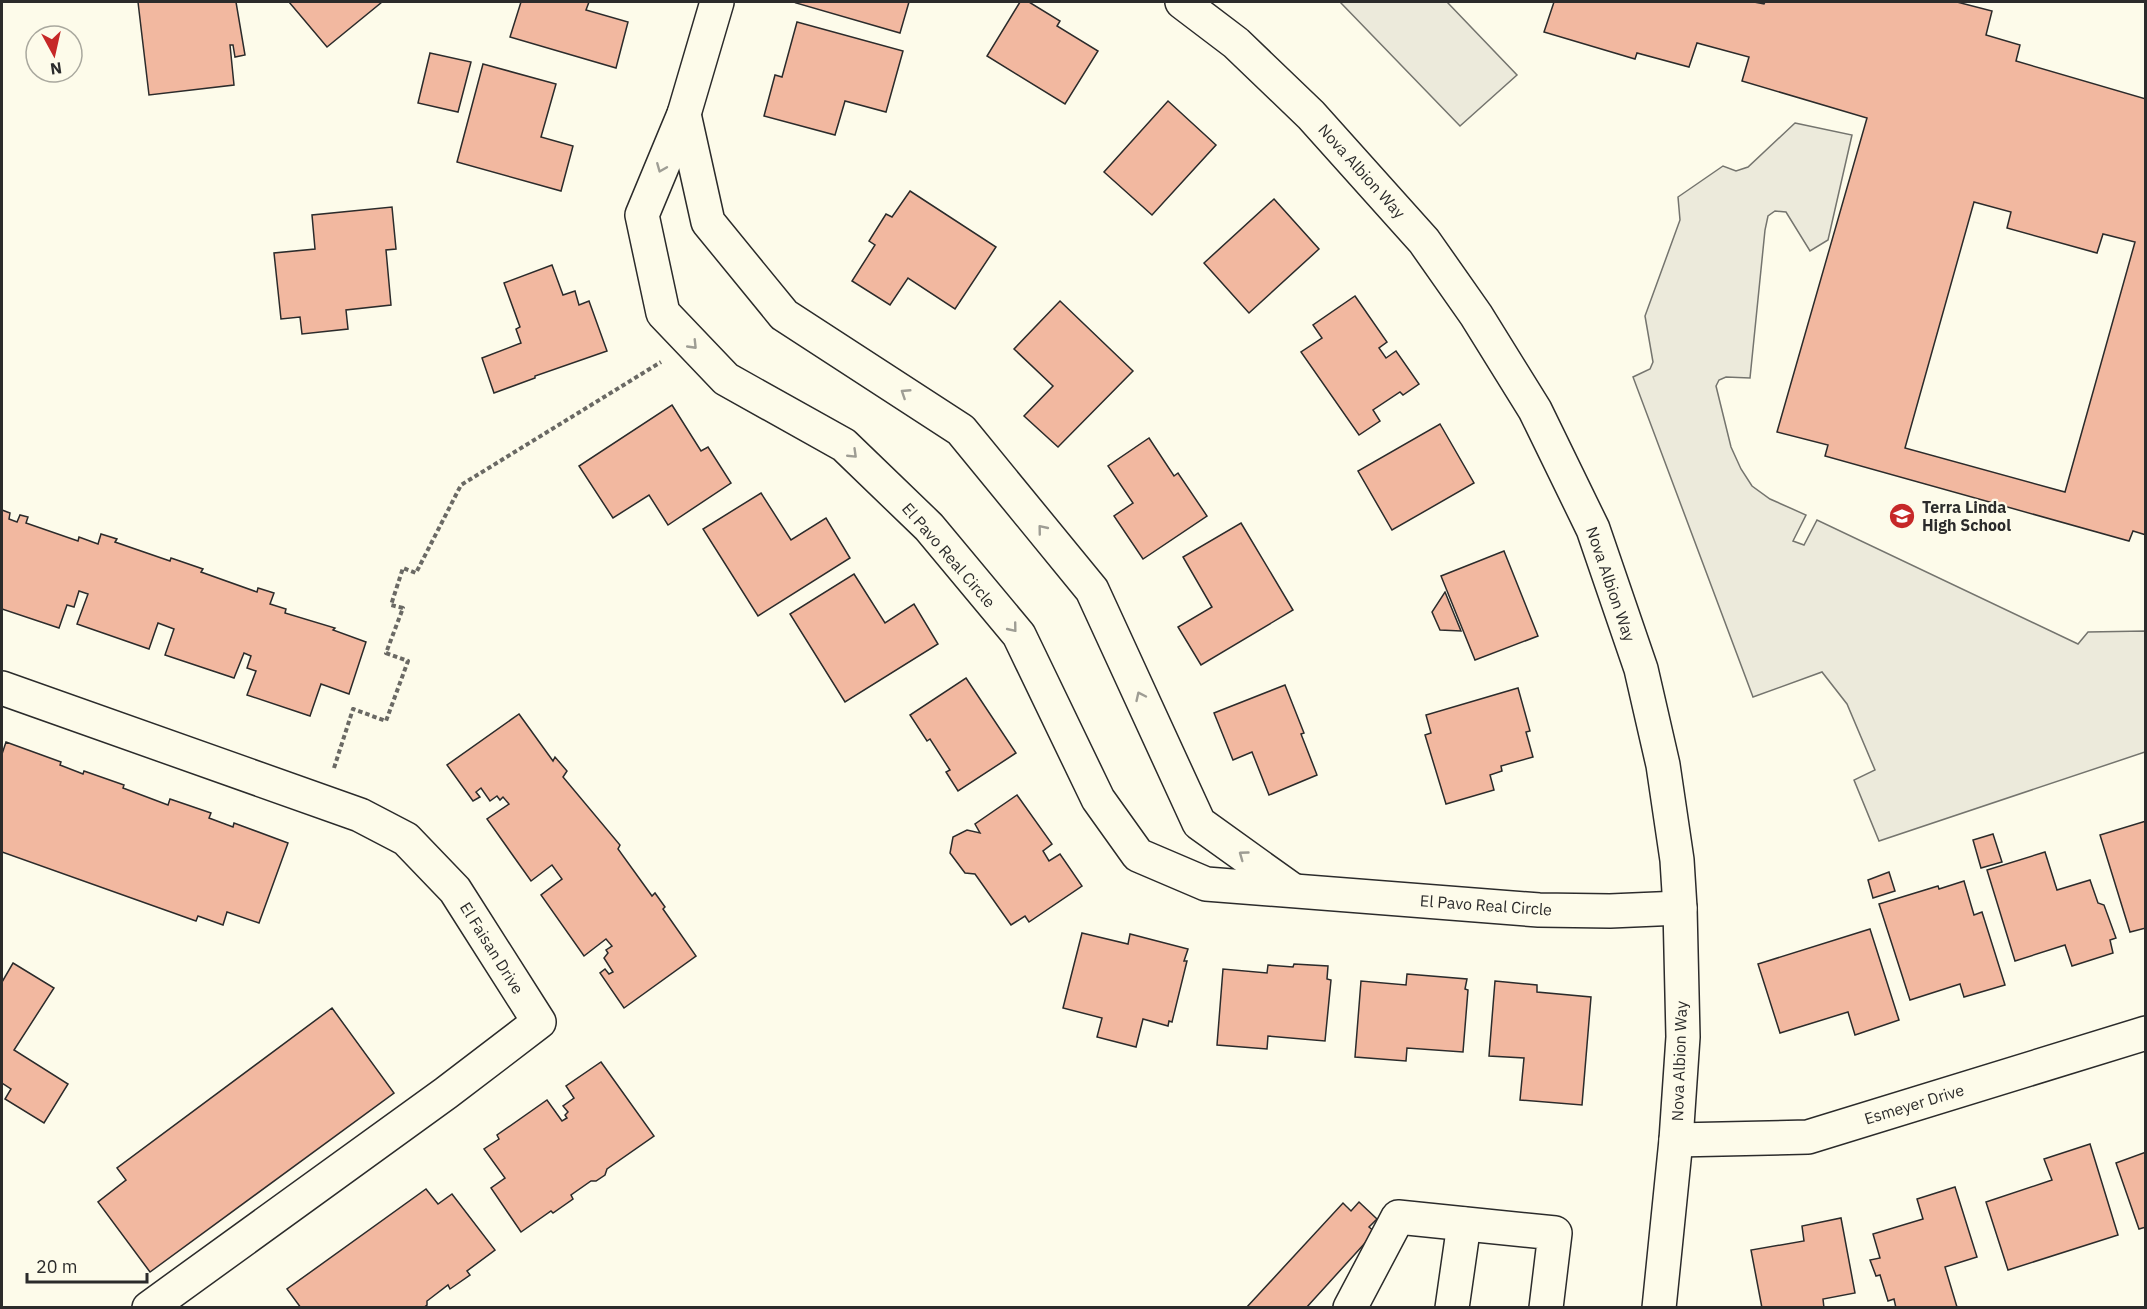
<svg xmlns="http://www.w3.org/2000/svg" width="2147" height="1309" font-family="'IBM Plex Sans',sans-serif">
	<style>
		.parking { fill: #eceadb; stroke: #74746e; stroke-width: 1.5 }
		.building { fill: #f2b8a0; stroke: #2b2b2b; stroke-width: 1.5; fill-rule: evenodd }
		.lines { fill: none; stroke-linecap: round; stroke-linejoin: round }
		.minor-casing { stroke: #2b2b2b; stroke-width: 36 }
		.path { stroke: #6a6964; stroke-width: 4; stroke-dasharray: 4.5 3; stroke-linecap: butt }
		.minor { stroke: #fdfbea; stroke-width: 33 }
		.oneway { stroke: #9e9d94 }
		.labels { text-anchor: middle; stroke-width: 4.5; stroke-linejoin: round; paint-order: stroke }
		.street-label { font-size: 16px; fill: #2b2b2b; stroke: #fdfbea }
		.poi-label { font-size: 16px; font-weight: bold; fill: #2b2b2b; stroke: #fdfbea; text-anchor: start }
	</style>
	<rect width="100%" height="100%" fill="#fdfbea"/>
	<g class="parking">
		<path d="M1340 2H1447L1517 75 1460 126Z"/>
		<path d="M1795 123 1852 135 1828 240 1810 251 1786 212 1775 211 1768 216 1765 230 1750 378 1726 377 1719 380 1716 386 1731 447 1741 469 1752 486 1770 499 1806 515 1793 541 1804 545 1817 520 2078 644 2088 632 2145 631V752L1879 841 1854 780 1875 770 1847 704 1822 672 1753 697 1633 377 1650 369 1653 362 1645 316 1680 220 1678 197 1723 166 1736 171 1748 167Z"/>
	</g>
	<g class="building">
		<path d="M138 2H236L245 55 235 57 233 45H230L234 85 149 95Z"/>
		<path d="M289 2H382L327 47Z"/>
		<path d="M521 2H589L586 10 628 22 616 68 510 37Z"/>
		<path d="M797 2H909L900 33 796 3Z"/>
		<path d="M1020 2H1029L1060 21 1057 26 1098 51 1065 104 987 56Z"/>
		<path d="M1554 2H1754L1764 4 1765 2H1957L1992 11 1986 35 2020 45 2016 61 2146 99V535L2133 531 2129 541 1825 456 1828 445 1777 432 1867 118 1742 81 1749 57 1697 43 1689 67 1637 53 1635 59 1544 32ZM1974 202 2011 212 2007 228 2097 253 2103 234 2135 242 2065 492 1905 448Z"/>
		<path d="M797 22 903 51 886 112 845 101 835 135 764 116 775 75 782 77Z"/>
		<path d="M430 53 471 62 458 112 418 103Z"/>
		<path d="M483 64 556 84 541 137 573 146 561 191 457 162Z"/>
		<path d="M1168 101 1216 145 1152 215 1104 172Z"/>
		<path d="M910 191 996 247 955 309 908 278 890 305 852 281 875 245 869 241 886 214 892 217Z"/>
		<path d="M1274 199 1319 249 1249 313 1204 263Z"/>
		<path d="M392 207 396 249 386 250 391 305 346 310 348 329 302 334 300 317 281 319 274 253 315 249 312 215Z"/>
		<path d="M552 265 563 295 575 291 579 305 589 301 607 351 535 376V378L494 393 482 358 521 343 516 329 520 327 504 283Z"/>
		<path d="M1355 296 1387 342 1379 348 1386 358 1396 351 1419 384 1403 395 1400 392 1373 410 1380 421 1359 435 1301 352 1322 338 1313 325Z"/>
		<path d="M1060 301 1133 371 1058 447 1024 416 1053 386 1014 349Z"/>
		<path d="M672 405 701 451 708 447 731 483 668 525 649 495 613 518 579 466Z"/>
		<path d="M1440 424 1474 483 1392 530 1358 471Z"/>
		<path d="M1149 438 1174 476 1178 473 1207 516 1143 559 1114 516 1133 503 1108 466Z"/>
		<path d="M761 493 791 540 826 518 850 558 758 616 703 529Z"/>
		<path d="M2 510 10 513 9 519 17 522 20 515 28 517 26 523 78 541 79 537 98 544 101 534 117 539 115 542 170 561 171 558 203 569 201 572 257 592 258 588 274 593 270 604 286 609 285 613 335 628 333 630 366 642 349 694 321 684 310 716 247 695 256 671 247 668 251 656 244 653 234 678 165 655 174 629 158 623 149 649 77 624 88 594 79 591 74 607 67 605 59 628 2 609Z"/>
		<path d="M1241 523 1293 610 1201 665 1178 627 1212 607 1183 557Z"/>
		<path d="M1504 551 1538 636 1475 660 1441 576Z"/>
		<path d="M854 574 885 623 914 604 938 644 845 702 790 614Z"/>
		<path d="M1445 592 1461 631 1440 630 1432 612Z"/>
		<path d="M966 678 1016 753 958 791 946 772 950 770 930 739 927 741 910 715Z"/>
		<path d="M1285 685 1304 733 1301 734 1317 775 1269 795 1252 752 1233 760 1214 713Z"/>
		<path d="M1518 688 1530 731 1526 732 1533 757 1501 766 1502 771 1490 775 1494 790 1446 804 1425 735 1431 733 1426 715Z"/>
		<path d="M519 714 553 761 555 757 567 771 563 777 620 845 618 849 652 896 655 893 665 907 663 909 696 956 624 1008 600 973 605 969 609 974 613 972 604 958 608 953 606 950 612 946 606 939 584 956 541 895 562 879 552 865 531 881 487 819 509 804 503 797 500 800 497 796 490 801 481 788 476 792 480 797 473 801 447 765Z"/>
		<path d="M6 742 61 762 60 765 83 774 84 771 124 785 123 788 168 805 170 799 211 813 209 818 233 827 234 823 288 843 259 923 227 912 223 925 198 916 196 921 2 852V754Z"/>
		<path d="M1017 795 1052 844 1043 851 1049 861 1060 854 1082 886 1029 922 1025 916 1011 925 975 874 965 873 950 853 953 837 967 830 980 833 975 824Z"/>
		<path d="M2146 821V928L2130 932 2100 835Z"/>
		<path d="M1993 834 2002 862 1981 868 1973 840Z"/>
		<path d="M2045 852 2057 890 2090 880 2098 903 2104 905 2116 938 2110 940 2113 953 2072 966 2065 945 2015 961 1987 870Z"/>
		<path d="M1889 872 1895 891 1873 898 1868 880Z"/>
		<path d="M1964 881 1974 915 1982 912 2005 985 1964 997 1960 984 1910 1000 1879 904 1938 886 1939 889Z"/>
		<path d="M1870 929 1899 1020 1855 1035 1848 1012 1780 1033 1758 964Z"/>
		<path d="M1082 933 1128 944 1130 934 1188 949 1184 961H1187L1172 1022 1169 1021 1168 1026 1143 1019 1136 1047 1097 1037 1102 1018 1063 1008Z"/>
		<path d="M13 963 54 988 14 1050 68 1084 44 1123 5 1099 11 1089 2 1083V982Z"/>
		<path d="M1294 964 1328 966 1327 979 1331 980 1325 1041 1268 1036 1267 1049 1217 1045 1223 969 1267 973 1268 965 1293 967Z"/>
		<path d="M1407 974 1467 979 1465 989 1468 990 1463 1052 1407 1048 1406 1061 1355 1057 1361 981 1406 985Z"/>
		<path d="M1495 981 1537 985V992L1591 997 1582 1105 1520 1100 1524 1058 1489 1056Z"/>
		<path d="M332 1008 394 1093 150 1272 98 1202 126 1180 117 1168Z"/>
		<path d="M601 1062 654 1136 607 1169 605 1175 596 1181H591L571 1195 573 1199 553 1213 551 1211 521 1232 491 1188 505 1178 484 1149 499 1139 497 1135 547 1100 562 1121 567 1118 565 1115 568 1112 563 1106 574 1098 566 1086Z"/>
		<path d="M2090 1144 2118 1235 2008 1270 1986 1202 2052 1180 2044 1159Z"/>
		<path d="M2146 1152V1227L2139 1229 2116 1163Z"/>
		<path d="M1955 1187 1977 1257 1945 1267 1957 1307 1896 1308 1894 1299 1888 1301 1880 1275 1876 1276 1870 1260 1880 1258 1873 1234 1923 1219 1917 1199Z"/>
		<path d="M426 1189 438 1204 452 1194 495 1250 467 1271 470 1275 450 1289 448 1285 427 1301V1305L423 1308H301L287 1289Z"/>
		<path d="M1359 1202 1377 1219 1369 1227 1375 1232 1306 1308H1246L1343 1203 1351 1211Z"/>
		<path d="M1841 1218 1855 1293 1823 1299 1824 1308H1762L1751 1250 1804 1241 1802 1226Z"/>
	</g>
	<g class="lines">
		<g class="minor-casing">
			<g id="minor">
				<path d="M717 2 684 114 642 215 663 313 726 379 844 445 929 527 1019 635 1098 799 1138 855 1206 884 1539 910 1610 911 1680 908"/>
				<path d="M1182 2 1236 43 1311 115 1424 241 1476 315 1535 410 1593 529 1641 669 1663 765 1677 860 1680 908 1683 1037 1676 1140 1659 1308"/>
				<path d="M684 114 708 222 784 315 961 430 1092 590 1199 823 1291 889"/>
				<path d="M2 688 360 815 406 839 455 890 539 1022 446 1093 149 1308"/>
				<path d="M1676 1140 1808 1137 2146 1033"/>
				<path d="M1350 1308 1398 1217 1555 1233 1546 1308"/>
				<path d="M1452 1308 1464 1224"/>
			</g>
		</g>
		<path class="path" d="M334 768 353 709 386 721 408 661 386 653 403 608 391 605 403 568 416 573 461 485 661 362"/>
		<use href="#minor" class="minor"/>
	</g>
	<defs><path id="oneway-chevron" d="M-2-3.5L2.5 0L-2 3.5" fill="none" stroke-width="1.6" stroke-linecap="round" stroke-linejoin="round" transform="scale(1.5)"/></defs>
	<g class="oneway">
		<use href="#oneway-chevron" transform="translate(661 168) rotate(112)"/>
		<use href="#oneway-chevron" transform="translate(693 345) rotate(46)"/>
		<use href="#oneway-chevron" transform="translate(905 393) rotate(-147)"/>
		<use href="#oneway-chevron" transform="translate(853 454) rotate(44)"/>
		<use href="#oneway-chevron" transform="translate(1042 529) rotate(-129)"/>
		<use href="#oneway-chevron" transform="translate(1013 628) rotate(51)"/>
		<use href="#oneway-chevron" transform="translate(1140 696) rotate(-115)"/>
		<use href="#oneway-chevron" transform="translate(1243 855) rotate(-144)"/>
	</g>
	<defs>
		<g id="school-disc" transform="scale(1.35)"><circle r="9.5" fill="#c62828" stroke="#fdfbea"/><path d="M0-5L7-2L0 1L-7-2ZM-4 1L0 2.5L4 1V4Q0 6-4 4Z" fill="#fff"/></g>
	</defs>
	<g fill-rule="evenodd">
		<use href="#school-disc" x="1902" y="516"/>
	</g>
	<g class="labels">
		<g class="street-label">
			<text transform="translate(1362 171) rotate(48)" y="6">Nova Albion Way</text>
			<text transform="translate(949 555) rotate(49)" y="6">El Pavo Real Circle</text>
			<text transform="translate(1611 584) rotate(71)" y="6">Nova Albion Way</text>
			<text transform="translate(1486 905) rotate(4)" y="6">El Pavo Real Circle</text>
			<text transform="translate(492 948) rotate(58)" y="6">El Faisan Drive</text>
			<text transform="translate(1679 1061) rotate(-88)" y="6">Nova Albion Way</text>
			<text transform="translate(1914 1104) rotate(-17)" y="6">Esmeyer Drive</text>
		</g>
		<g class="poi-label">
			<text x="1922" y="513">Terra Linda<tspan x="1922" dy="18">High School</tspan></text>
		</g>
	</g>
	<rect width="2147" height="1309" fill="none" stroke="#2b2b2b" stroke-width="6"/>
	<g transform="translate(54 54) rotate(172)"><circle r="28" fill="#fdfbea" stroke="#a9a89e" stroke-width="1.5"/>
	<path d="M0-4.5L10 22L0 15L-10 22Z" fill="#c62828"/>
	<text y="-9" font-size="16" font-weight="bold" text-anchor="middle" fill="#2b2b2b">N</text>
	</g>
	<path d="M27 1273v9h120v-9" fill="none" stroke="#2b2b2b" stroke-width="3"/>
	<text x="36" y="1273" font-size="18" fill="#2b2b2b" stroke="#fdfbea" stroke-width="4.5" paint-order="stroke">20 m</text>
</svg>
